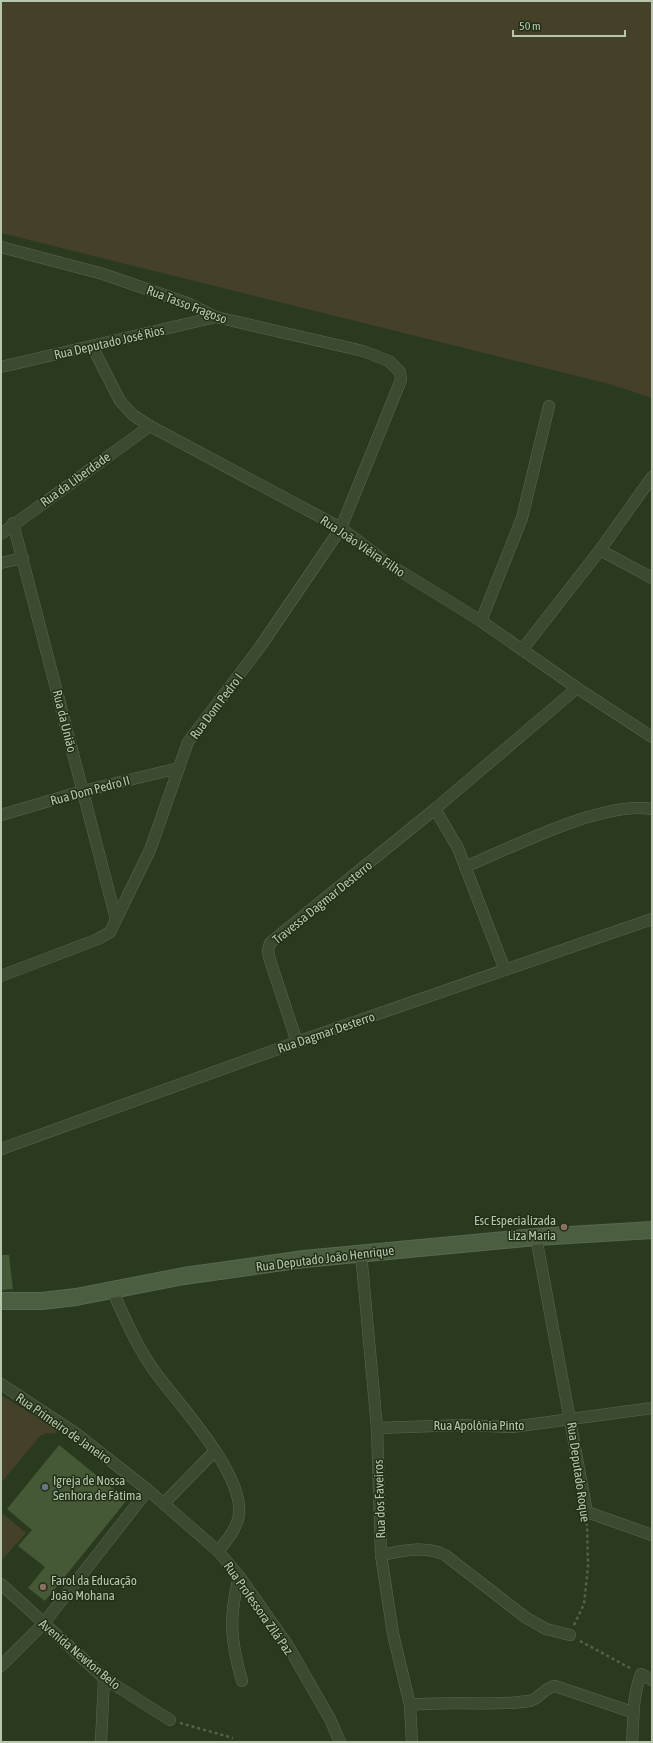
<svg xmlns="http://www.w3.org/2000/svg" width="653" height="1743" font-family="'Asap Condensed',sans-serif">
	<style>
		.green { fill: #444128 }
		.building { fill: #455937 }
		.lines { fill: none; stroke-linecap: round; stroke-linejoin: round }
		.street-casing { stroke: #596850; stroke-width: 12 }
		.secondary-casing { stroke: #596850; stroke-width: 18 }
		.path { stroke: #5b6045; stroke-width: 2.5; stroke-dasharray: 3 3; stroke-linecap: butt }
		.street { stroke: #3c4a32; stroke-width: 11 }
		.secondary { stroke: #4b5e40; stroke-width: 16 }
		.education-dot { fill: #8d6e63; stroke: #212f18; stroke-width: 1.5 }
		.worship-dot { fill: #6b7280; stroke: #212f18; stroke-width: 1.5 }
		.labels { text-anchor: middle; stroke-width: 3; stroke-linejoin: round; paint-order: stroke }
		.street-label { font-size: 13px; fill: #b6c7ad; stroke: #212f18 }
		.poi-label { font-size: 13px; fill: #b6c7ad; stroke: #212f18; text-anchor: start }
	</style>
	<rect width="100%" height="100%" fill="#2a3a1e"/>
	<g class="green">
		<path d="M1 1H652V398L609 384 1 233Z"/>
		<path d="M1 1395 58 1430 55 1434 47 1433 40 1436 1 1483Z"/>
		<path d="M1 1512 26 1533 1 1561Z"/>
	</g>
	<g class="building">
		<path d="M1 1255H9L13 1289 1 1290Z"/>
		<path d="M59 1445 127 1500 45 1601 28 1588 45 1567 18 1546 32 1530 7 1509Z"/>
	</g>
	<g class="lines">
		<g class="street-casing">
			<g id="street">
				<path d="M1 247 103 274 190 304 216 317 363 351 389 361 400 372 401 380 341 528 260 647 188 742 150 850 110 932 98 939 1 976"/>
				<path d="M92 346 120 401 133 415 150 426 341 528 387 563 481 621 577 688 652 737"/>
				<path d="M1 367 216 317"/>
				<path d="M13 523 116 919"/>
				<path d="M1 534 150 426"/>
				<path d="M600 550 652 578"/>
				<path d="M1 563 23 558"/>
				<path d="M481 621 522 518 549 406"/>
				<path d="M522 650 600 550 652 477"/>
				<path d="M435 809 458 848 505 970"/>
				<path d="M1 815 83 791 179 768"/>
				<path d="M465 867C513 847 601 801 652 809"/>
				<path d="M297 1042 269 957 268 950 270 943 435 809 577 688"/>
				<path d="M1 1149 297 1042 652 919"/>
				<path d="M536 1237 587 1512 652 1535"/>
				<path d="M361 1253 377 1428 381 1555 393 1634 410 1705 412 1742"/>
				<path d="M112 1290C125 1318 137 1348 156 1373 179 1405 244 1473 239 1515 237 1528 227 1541 218 1551"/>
				<path d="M1 1384 74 1432 148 1490 218 1551 239 1576 287 1644 330 1719 340 1742"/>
				<path d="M377 1428 464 1425 512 1427 652 1408"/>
				<path d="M164 1503 215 1451"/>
				<path d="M381 1555C402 1551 425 1545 445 1555L525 1617 546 1629 570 1635"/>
				<path d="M239 1576C229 1617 230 1640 242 1681"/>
				<path d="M1 1584 104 1678 170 1720"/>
				<path d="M1 1666 43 1624 148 1490"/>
				<path d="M410 1705C449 1700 489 1707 529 1701 539 1700 544 1687 555 1686L632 1712"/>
				<path d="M101 1742 104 1678"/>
				<path d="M632 1742C634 1718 632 1697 641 1674L652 1680"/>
			</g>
		</g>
		<g class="secondary-casing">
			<path id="secondary" d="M1 1301H42L76 1297 184 1276 304 1259 536 1237 652 1230"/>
		</g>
		<g class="path">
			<path d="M574 1625 584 1604 588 1566 587 1524"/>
			<path d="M580 1641 630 1668"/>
			<path d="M180 1723 233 1738"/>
		</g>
		<use href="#street" class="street"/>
		<use href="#secondary" class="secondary"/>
	</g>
	<g class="education-dot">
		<circle cx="564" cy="1227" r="4"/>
		<circle cx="43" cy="1587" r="4"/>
	</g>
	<circle class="worship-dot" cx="45" cy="1487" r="4"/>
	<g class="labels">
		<g class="street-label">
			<text transform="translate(187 304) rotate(21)" y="5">Rua Tasso Fragoso</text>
			<text transform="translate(109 342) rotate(-13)" y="5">Rua Deputado José Rios</text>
			<text transform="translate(75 479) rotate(-36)" y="5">Rua da Liberdade</text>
			<text transform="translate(363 546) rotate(34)" y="5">Rua João Viêira Filho</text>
			<text transform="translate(216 706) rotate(-53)" y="5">Rua Dom Pedro I</text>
			<text transform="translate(65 721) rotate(76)" y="5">Rua da União</text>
			<text transform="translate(90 790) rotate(-15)" y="5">Rua Dom Pedro II</text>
			<text transform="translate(322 902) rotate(-39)" y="5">Travessa Dagmar Desterro</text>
			<text transform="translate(326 1032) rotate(-19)" y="5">Rua Dagmar Desterro</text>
			<text transform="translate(325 1258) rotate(-7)" y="5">Rua Deputado João Henrique</text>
			<text x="479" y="1430">Rua Apolônia Pinto</text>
			<text transform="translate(64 1428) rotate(35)" y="5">Rua Primeiro de Janeiro</text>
			<text transform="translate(579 1472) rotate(82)" y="5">Rua Deputado Roque</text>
			<text transform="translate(379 1499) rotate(-92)" y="5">Rua dos Faveiros</text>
			<text transform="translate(259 1608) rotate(55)" y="5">Rua Professora Zilá Paz</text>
			<text transform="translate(80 1654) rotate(40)" y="5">Avenida Newton Belo</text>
		</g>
		<g class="poi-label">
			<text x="556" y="1225" text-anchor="end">Esc Especializada<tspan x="556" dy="15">Liza Maria</tspan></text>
			<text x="53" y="1485">Igreja de Nossa<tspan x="53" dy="15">Senhora de Fátima</tspan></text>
			<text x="51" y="1585">Farol da Educação<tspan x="51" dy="15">João Mohana</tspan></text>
		</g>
	</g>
	<rect width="653" height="1743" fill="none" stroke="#b6c7ad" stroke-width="4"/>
	<path d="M513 30v6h112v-6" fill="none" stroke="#b6c7ad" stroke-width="2"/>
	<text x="519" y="30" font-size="12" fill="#b6c7ad" stroke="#212f18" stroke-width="3" paint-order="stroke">50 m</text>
</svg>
